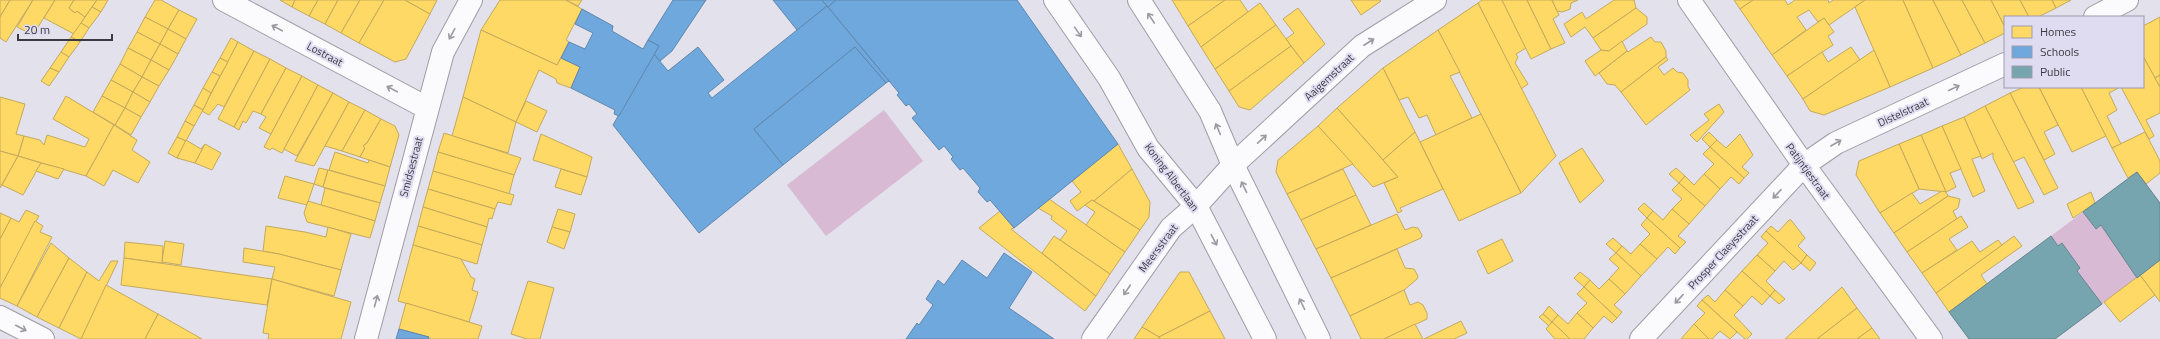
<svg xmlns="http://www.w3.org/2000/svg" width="2160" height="339" font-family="'Titillium Web',sans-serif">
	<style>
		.green { fill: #d9bad4 }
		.homes { fill: #ffd966; stroke: #c4a95b }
		.schools { fill: #6fa8dc; stroke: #5f87ae }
		.public { fill: #76a5af; stroke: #64858e }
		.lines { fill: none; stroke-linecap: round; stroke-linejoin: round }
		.street-casing { stroke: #9e9da5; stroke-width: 24 }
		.secondary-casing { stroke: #9e9da5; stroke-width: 24 }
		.street { stroke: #fbfafc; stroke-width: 22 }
		.secondary { stroke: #fbfafc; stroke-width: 22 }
		.oneway { stroke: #9b9a9f }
		.labels { text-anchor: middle; stroke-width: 4; stroke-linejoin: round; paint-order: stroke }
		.street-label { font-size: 11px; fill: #3b3a42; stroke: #dfdcf1 }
	</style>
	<rect width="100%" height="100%" fill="#e2e1ec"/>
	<g class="green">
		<path d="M884 110 923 161 826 236 787 185Z"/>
		<path d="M2083 212 2096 229 2101 225 2137 278 2102 304 2077 271 2080 268 2062 243 2058 246 2051 236Z"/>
	</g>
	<g class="homes">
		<path d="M0 0H10L0 17Z"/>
		<path d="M10 0H33L6 42 0 38V17Z"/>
		<path d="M33 0H55L33 35 17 27Z"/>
		<path d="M55 0H74L69 8 75 13 77 11 85 17 74 34 44 18Z"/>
		<path d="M74 0H97L85 17 77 11 75 13 69 8Z"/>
		<path d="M97 0H108L101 12 92 7Z"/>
		<path d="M155 0H161L179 10 168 29 145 17Z"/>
		<path d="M280 0H295L292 7Z"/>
		<path d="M295 0H318L309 16 292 7Z"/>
		<path d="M318 0H338L325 24 309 16Z"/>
		<path d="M338 0H360L341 33 325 24Z"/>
		<path d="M360 0H384L359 43 341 33Z"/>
		<path d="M384 0H405L430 14 406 59 395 62 359 43Z"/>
		<path d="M405 0H437L430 14Z"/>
		<path d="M500 0H566L582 9 566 40 569 42 557 65 481 30Z"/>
		<path d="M566 0H582L578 6Z"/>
		<path d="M1172 0H1225L1188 26Z"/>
		<path d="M1225 0H1240L1248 12 1201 47 1188 26Z"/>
		<path d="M1351 0H1380L1381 1 1361 15Z"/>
		<path d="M1482 0H1502L1526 48 1516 54 1518 57 1515 63 1528 84 1521 89 1478 3Z"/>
		<path d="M1502 0H1527L1551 49 1531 59Z"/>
		<path d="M1527 0H1552L1559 15 1553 19 1565 43 1551 49Z"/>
		<path d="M1552 0H1578L1571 3 1570 9 1562 12 1557 11Z"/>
		<path d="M1614 0H1634L1636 8 1593 38 1585 27 1571 37 1564 24 1582 12 1586 19Z"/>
		<path d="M1734 0H1753L1740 9Z"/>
		<path d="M1753 0H1785L1788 5 1795 0H1828L1829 3 1833 0H1865L1829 25 1824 18 1818 22 1809 10 1797 17 1806 30 1772 55 1740 9Z"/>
		<path d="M1865 0H1903L1933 68 1890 87 1855 7Z"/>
		<path d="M1903 0H1933L1961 55 1933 68Z"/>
		<path d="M1933 0H1962L1985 43 1961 55Z"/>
		<path d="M1962 0H1991L2005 27V33L1985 43Z"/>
		<path d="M1991 0H2020L2029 17H2005V27Z"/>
		<path d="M2020 0H2052L2056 8 2038 17H2029Z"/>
		<path d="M2052 0H2071L2056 8Z"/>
		<path d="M1260 3 1276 25 1215 69 1201 47Z"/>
		<path d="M1478 3 1556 156 1521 193 1438 30Z"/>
		<path d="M92 7 101 12 89 28 81 23Z"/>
		<path d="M1298 8 1325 44 1304 63 1286 39 1294 33 1283 19Z"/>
		<path d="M1636 8 1647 17V24L1609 51 1601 50 1593 38Z"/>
		<path d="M179 10 197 19 186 39 168 29Z"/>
		<path d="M145 17 168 29 160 44 137 32Z"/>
		<path d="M2160 17V75L2155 78 2143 56V26Z"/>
		<path d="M1824 18 1834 32 1828 36 1833 45 1787 76 1772 55Z"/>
		<path d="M81 23 89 28 80 42 71 37Z"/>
		<path d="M1276 25 1291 46 1229 91 1215 69Z"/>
		<path d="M168 29 186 39 178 54 160 44Z"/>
		<path d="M481 30 557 65 561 58 580 67 571 88 557 83 556 79 539 70 516 122 463 97Z"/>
		<path d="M1438 30 1460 72 1450 76 1472 118 1436 135 1427 115 1419 118 1408 97 1399 100 1383 68Z"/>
		<path d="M137 32 160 44 151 60 128 48Z"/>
		<path d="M71 37 80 42 69 57 61 52Z"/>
		<path d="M1651 37 1655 42H1661L1666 51V57L1621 92 1615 85 1607 84 1599 73 1627 51 1628 52Z"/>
		<path d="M231 38 238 42 228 62 220 58Z"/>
		<path d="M1622 41 1627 51 1595 76 1585 61 1601 50 1609 51Z"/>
		<path d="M238 42 254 51 224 107 218 104 209 115 202 111Z"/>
		<path d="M160 44 178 54 169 70 151 60Z"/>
		<path d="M1291 46 1304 63 1250 110 1239 107 1229 91Z"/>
		<path d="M1851 47 1860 60 1803 99 1787 76 1822 52 1828 62Z"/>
		<path d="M128 48 151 60 142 77 120 64Z"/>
		<path d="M1874 50 1890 87 1824 115 1810 111 1803 99Z"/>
		<path d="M254 51 270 59 234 127 218 119Z"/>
		<path d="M61 52 69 57 59 72 50 68Z"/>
		<path d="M2143 56 2160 87V113L2146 120 2154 136 2149 139 2121 87H2143Z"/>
		<path d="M1666 57 1668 60 1658 67 1664 75 1673 68 1677 72 1683 73 1688 80V87L1690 90 1646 125 1621 92Z"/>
		<path d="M220 58 228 62 220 76 212 72Z"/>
		<path d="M270 59 286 68 261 114 253 111 246 123 243 121 239 130 234 127Z"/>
		<path d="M151 60 169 70 159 86 142 77Z"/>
		<path d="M120 64 142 77 133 92 111 80Z"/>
		<path d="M50 68 59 72 49 86 41 81Z"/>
		<path d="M286 68 302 76 271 134 259 128 266 117 261 114Z"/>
		<path d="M1383 68 1415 132 1383 160 1337 108Z"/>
		<path d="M212 72 220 76 211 93 203 88Z"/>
		<path d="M2160 75V87L2155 78Z"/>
		<path d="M302 76 318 85 282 153 272 148 270 150 264 147Z"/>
		<path d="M142 77 159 86 150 102 133 92Z"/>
		<path d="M111 80 133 92 125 108 102 96Z"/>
		<path d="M318 85 333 93 297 156 284 149Z"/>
		<path d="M2024 87H2039L2058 125 2044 132 2055 154 2044 160 2010 93Z"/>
		<path d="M2039 87H2081L2106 136 2072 152Z"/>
		<path d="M2081 87H2120L2109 93 2117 110 2107 116 2121 144 2112 148Z"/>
		<path d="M203 88 211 93 203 110 194 105Z"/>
		<path d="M133 92 150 102 141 117 125 108Z"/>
		<path d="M333 93 349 102 314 166 295 161Z"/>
		<path d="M2010 93 2058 188 2044 195 2024 157 2013 162 1985 106Z"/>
		<path d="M66 96 114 125 86 176 18 156 24 136 40 140 44 145 47 135 85 147 89 139 53 119Z"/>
		<path d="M102 96 125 108 115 125 93 112Z"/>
		<path d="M0 97 25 104 16 134 24 136 18 156 0 151Z"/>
		<path d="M463 97 516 122 508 153 452 136Z"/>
		<path d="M526 101 547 111 537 132 516 122Z"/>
		<path d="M349 102 365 110 342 151 325 146Z"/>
		<path d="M1719 104 1724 112 1697 142 1690 135 1709 120 1704 114Z"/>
		<path d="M194 105 203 110 194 126 185 121Z"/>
		<path d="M1985 106 2034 202 2018 209 1993 158V153L1982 159 1964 117Z"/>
		<path d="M125 108 141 117 131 135 115 125Z"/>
		<path d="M1337 108 1383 160 1398 177 1373 187 1318 126Z"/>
		<path d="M365 110 381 119 367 143 363 146 365 148 360 157 342 151Z"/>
		<path d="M1481 114 1521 193 1459 221 1420 142Z"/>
		<path d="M1964 117 1981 156 1972 159 1985 191 1973 197 1942 126Z"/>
		<path d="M381 119 395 126 399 135 390 167 360 157 365 148 363 146 367 143Z"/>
		<path d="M185 121 194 126 186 141 177 137Z"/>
		<path d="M114 125 137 140 132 150 150 162 138 183 113 170 104 186 86 176Z"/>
		<path d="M1318 126 1353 164 1287 194 1276 172 1278 160Z"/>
		<path d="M1942 126 1961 169 1950 173 1956 187 1946 192 1921 135Z"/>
		<path d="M1415 132 1443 189 1400 208 1402 211 1398 213 1384 183 1398 177 1383 160Z"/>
		<path d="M1709 132 1717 140 1710 147 1702 139Z"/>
		<path d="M2145 132 2160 161V173L2146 184 2137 172 2128 178 2112 148Z"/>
		<path d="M444 133 521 158 514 175 438 152Z"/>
		<path d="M541 134 592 157 587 177 533 160Z"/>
		<path d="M1740 134 1753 155 1742 167 1749 173 1744 178 1710 147 1717 140 1726 148Z"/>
		<path d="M1921 135 1946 192 1919 189 1899 144Z"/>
		<path d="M177 137 186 141 177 158 168 153Z"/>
		<path d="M186 140 201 149 205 144 195 163 177 158Z"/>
		<path d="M205 144 221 153 212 170 195 163Z"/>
		<path d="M1118 144 1132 169 1094 201 1092 200 1077 211 1070 201 1081 192 1072 181Z"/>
		<path d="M1899 144 1919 189 1880 213 1856 175 1859 161Z"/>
		<path d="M1710 147 1744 178 1739 184 1731 177 1720 189 1704 174 1714 164 1703 154Z"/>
		<path d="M1582 148 1604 181 1580 203 1559 163Z"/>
		<path d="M0 151 18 156 0 188Z"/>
		<path d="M335 152 368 163 369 160 390 167 385 186 329 170Z"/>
		<path d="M438 152 514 175 509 194 433 171Z"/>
		<path d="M18 156 41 163 23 195 2 185Z"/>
		<path d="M41 163 64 169 58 179 36 171Z"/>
		<path d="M319 168 328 170 323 187 314 184Z"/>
		<path d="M1676 168 1685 176 1679 183 1669 174Z"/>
		<path d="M561 169 587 177 581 195 555 187Z"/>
		<path d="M1132 169 1150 202 1149 217 1140 230 1094 201Z"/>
		<path d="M1343 169 1356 195 1301 220 1287 194Z"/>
		<path d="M328 170 385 186 380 203 323 187Z"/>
		<path d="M433 171 514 195 511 205 498 202 495 209 428 189Z"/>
		<path d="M1704 174 1720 189 1705 206 1679 183 1685 176 1694 185Z"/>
		<path d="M285 176 314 184 307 205 278 198Z"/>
		<path d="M1679 183 1705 206 1689 224 1672 209 1682 199 1672 190Z"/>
		<path d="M325 188 380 203 375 221 321 205Z"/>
		<path d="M428 189 495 209 492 219 489 218 487 227 423 207Z"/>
		<path d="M1942 191 1946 192 1948 196 1894 233 1880 213 1912 193 1920 204Z"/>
		<path d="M2091 192 2095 203 2073 218 2067 204Z"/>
		<path d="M1356 195 1371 225 1316 249 1301 220Z"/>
		<path d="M1948 196 1960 199 1958 208 1953 211 1957 219 1907 252 1894 233Z"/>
		<path d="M1049 199 1125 252 1110 274 1060 240 1067 231 1051 219 1052 216 1038 208Z"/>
		<path d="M1092 200 1140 230 1125 252 1086 225 1095 212 1085 205Z"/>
		<path d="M308 201 375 221 370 238 307 222 304 213Z"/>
		<path d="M1644 203 1653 211 1647 218 1638 209Z"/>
		<path d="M423 207 487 227 482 245 418 226Z"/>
		<path d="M558 209 575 214 570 232 552 227Z"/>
		<path d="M1672 209 1689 224 1678 236 1686 242 1680 248 1647 218 1653 211 1663 220Z"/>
		<path d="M26 210 39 216 0 288V239L11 218 19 222Z"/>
		<path d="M1000 211 1014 228 1011 229 1096 296 1085 311 979 228Z"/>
		<path d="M0 213 11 218 0 239Z"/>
		<path d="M1397 214 1405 230 1413 227 1418 228 1422 235 1421 238 1331 278 1316 249Z"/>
		<path d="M1961 216 1968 227 1949 239 1957 250 1922 273 1907 252Z"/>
		<path d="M1647 218 1680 248 1675 254 1668 247 1657 259 1640 244 1650 234 1641 225Z"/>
		<path d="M1789 220H1791L1805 238 1798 246 1807 255 1801 263 1766 231 1771 226 1778 232Z"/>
		<path d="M35 221 43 226 40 232 52 237 17 306 0 298V288Z"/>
		<path d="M266 226 305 232 326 237 328 227 351 234 341 270 279 254 263 251Z"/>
		<path d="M418 226 482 245 477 264 413 245Z"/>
		<path d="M552 227 570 232 564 249 547 242Z"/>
		<path d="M1766 231 1801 263 1793 270 1784 261 1775 271 1757 255 1768 243 1761 237Z"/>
		<path d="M1054 236 1110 274 1096 296 1042 253Z"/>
		<path d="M2014 236 2022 246 1981 275 1987 284 1949 312 1936 293Z"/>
		<path d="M1613 238 1622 246 1616 253 1606 244Z"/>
		<path d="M1502 239 1513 261 1488 274 1477 251Z"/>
		<path d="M1998 240 2002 245 1936 293 1922 273 1972 241 1980 252Z"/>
		<path d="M165 241 184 244 181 265 162 262Z"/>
		<path d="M125 242 163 246 162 263 124 258Z"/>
		<path d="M51 243 69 258 37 317 17 306Z"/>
		<path d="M1640 244 1657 259 1641 276 1616 253 1622 246 1631 254Z"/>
		<path d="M413 245 461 259 471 277 475 279 472 290 478 292 469 322 398 301Z"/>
		<path d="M244 248 279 254 341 270 334 296 272 279 275 267 243 262Z"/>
		<path d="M1397 249 1405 268 1414 269 1418 276 1417 279 1404 290 1350 316 1331 278Z"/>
		<path d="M1616 253 1641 276 1625 294 1609 279 1619 268 1609 259Z"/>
		<path d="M1757 255 1775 271 1766 281 1775 290 1770 296 1742 271Z"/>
		<path d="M1807 255 1816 263 1810 271 1801 263Z"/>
		<path d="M69 258 87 272 59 328 37 317Z"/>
		<path d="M124 258 272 279 267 305 121 285Z"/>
		<path d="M2160 260V302L2140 275Z"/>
		<path d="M111 261H118L81 339 59 328 87 272 99 281Z"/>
		<path d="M1742 271 1770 296 1762 305 1752 296 1743 306 1725 290Z"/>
		<path d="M1180 272H1189L1210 311 1159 337 1142 327Z"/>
		<path d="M1580 272 1590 280 1584 287 1574 278Z"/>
		<path d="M2140 275 2155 295 2120 322 2104 302Z"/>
		<path d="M272 279 351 302 341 339H268L269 334 263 333Z"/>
		<path d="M1609 279 1625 294 1614 305 1622 312 1617 318 1584 287 1590 280 1599 289Z"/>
		<path d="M528 281 554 288 540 339H527L511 334Z"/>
		<path d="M106 285 158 314 145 339H81Z"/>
		<path d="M1584 287 1617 318 1612 323 1604 316 1593 328 1577 313 1587 303 1577 294Z"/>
		<path d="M1842 287 1857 308 1817 339H1785Z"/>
		<path d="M1404 290 1410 305 1418 302 1423 305 1427 313V319L1384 339H1361L1350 316Z"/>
		<path d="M1725 290 1743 306 1734 315 1752 334 1747 339H1745L1702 300 1708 295 1715 302Z"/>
		<path d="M1775 290 1785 299 1779 304 1770 296Z"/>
		<path d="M1702 300 1737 332 1730 339 1720 331 1712 339H1709L1694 324 1705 313 1697 306Z"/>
		<path d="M406 303 482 326 478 339H428L429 337 399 329Z"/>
		<path d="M1549 306 1558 315 1552 322 1543 314Z"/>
		<path d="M1857 308 1872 328 1857 339H1817Z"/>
		<path d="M1210 311 1225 339H1160L1159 337Z"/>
		<path d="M1577 313 1593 328 1584 339H1570L1552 322 1558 315 1568 324Z"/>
		<path d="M158 314 202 339H145Z"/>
		<path d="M1543 314 1552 322 1549 326 1539 317Z"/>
		<path d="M1461 321 1467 333 1454 339H1424Z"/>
		<path d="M1552 322 1565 334 1570 339H1555L1546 329Z"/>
		<path d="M1415 324 1423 339H1384Z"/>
		<path d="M1694 324 1709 339H1681Z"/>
		<path d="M1142 327 1159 337 1160 339H1134Z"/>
		<path d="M1872 328 1880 339H1857Z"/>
	</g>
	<g class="schools">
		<path d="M673 0H706L672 51 660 61 654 54 659 46 648 40Z"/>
		<path d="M773 0H822L827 6 797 30Z"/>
		<path d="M822 0H836L828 7Z"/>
		<path d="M836 0H1017L1118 144 1014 228 990 200 987 202 978 192 980 188 963 168 960 170 951 159 953 157 944 146 939 150 912 118 917 114 909 104 906 106 897 95 899 93 828 7Z"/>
		<path d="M827 6 889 81 886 83 855 47 754 129 783 165 699 233 613 125 654 54 668 71 698 47 724 80 708 93 712 98Z"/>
		<path d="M582 9 613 26 612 31 643 49 648 40 659 46 619 116 614 114 615 110 571 88 580 67 561 58 569 42 585 49 593 33 575 24Z"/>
		<path d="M855 47 886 83 783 165 754 129Z"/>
		<path d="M1004 253 1032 272 1009 308 1054 339H906L917 323 919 325 933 305 926 299 938 280 944 285 962 260 987 278Z"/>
		<path d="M399 329 429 337 428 339H396Z"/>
	</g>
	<g class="public">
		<path d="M2137 172 2160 203V260L2137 278 2101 225 2096 229 2083 212Z"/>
		<path d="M2051 236 2058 246 2062 243 2080 268 2077 271 2102 304 2055 339H1969L1949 312Z"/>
	</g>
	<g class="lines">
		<g class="street-casing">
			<g id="street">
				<path d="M224 0 427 108"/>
				<path d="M1689 0 1804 165 1931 339"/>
				<path d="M2095 17 2127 0"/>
				<path d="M0 317 43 339"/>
				<path d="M366 339 443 52 471 0"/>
				<path d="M1093 339 1171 228 1196 206 1233 165 1362 46 1435 0"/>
				<path d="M1641 339 1804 165 1836 143 2005 64"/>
			</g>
		</g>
		<g class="secondary-casing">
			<g id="secondary">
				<path d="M1055 0 1109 78 1148 148 1196 206 1265 339"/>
				<path d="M1139 0 1210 111 1233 165 1319 339"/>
			</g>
		</g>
		<use href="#street" class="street"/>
		<use href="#secondary" class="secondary"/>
	</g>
	<defs><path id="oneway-shaft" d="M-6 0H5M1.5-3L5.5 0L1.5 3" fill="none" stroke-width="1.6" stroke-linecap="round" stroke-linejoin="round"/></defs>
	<g class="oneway">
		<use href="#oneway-shaft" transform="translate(1151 18) rotate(-124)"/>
		<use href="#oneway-shaft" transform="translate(277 28) rotate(-152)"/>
		<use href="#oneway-shaft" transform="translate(1078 32) rotate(55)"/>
		<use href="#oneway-shaft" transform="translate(452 34) rotate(118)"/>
		<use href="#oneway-shaft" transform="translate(1369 42) rotate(-33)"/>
		<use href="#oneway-shaft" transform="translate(1954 88) rotate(-25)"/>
		<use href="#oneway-shaft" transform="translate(392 89) rotate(-152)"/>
		<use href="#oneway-shaft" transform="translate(1218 129) rotate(-113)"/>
		<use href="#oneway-shaft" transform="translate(1262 139) rotate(-43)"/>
		<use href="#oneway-shaft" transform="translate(1836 143) rotate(-30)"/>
		<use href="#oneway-shaft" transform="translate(1244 187) rotate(-116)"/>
		<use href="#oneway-shaft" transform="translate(1777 194) rotate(133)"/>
		<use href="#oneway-shaft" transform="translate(1214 240) rotate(62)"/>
		<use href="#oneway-shaft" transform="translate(1127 290) rotate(124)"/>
		<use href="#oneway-shaft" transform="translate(1679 299) rotate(133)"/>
		<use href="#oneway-shaft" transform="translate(376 301) rotate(-75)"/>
		<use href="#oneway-shaft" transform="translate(1302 304) rotate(-116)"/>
		<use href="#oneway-shaft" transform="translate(21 328) rotate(27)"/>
	</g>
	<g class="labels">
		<g class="street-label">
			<text transform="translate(325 54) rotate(28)" y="4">Lostraat</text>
			<text transform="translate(1329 77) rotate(-43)" y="4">Aaigemstraat</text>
			<text transform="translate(1903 112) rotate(-25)" y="4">Distelstraat</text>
			<text transform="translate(411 167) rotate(-75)" y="4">Smidsestraat</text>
			<text transform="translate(1808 171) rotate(54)" y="4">Patijntjestraat</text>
			<text transform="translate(1172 177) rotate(53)" y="4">Koning Albertlaan</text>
			<text transform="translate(1158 248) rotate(-53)" y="4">Meersstraat</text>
			<text transform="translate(1723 252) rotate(-47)" y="4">Prosper Claeysstraat</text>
		</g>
	</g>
	<rect x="2004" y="16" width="140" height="72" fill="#dfdcf1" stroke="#9d9bab"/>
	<rect x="2012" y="26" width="20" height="12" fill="#ffd966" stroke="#9d9bab"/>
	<text x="2040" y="36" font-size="12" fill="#3b3a42">Homes</text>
	<rect x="2012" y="46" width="20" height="12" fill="#6fa8dc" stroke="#9d9bab"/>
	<text x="2040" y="56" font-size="12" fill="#3b3a42">Schools</text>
	<rect x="2012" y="66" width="20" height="12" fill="#76a5af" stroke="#9d9bab"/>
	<text x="2040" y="76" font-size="12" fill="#3b3a42">Public</text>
	<path d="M18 34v6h94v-6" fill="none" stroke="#3b3a42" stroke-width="2"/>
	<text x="24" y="34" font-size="12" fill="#3b3a42" stroke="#dfdcf1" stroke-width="3" paint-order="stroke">20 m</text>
</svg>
